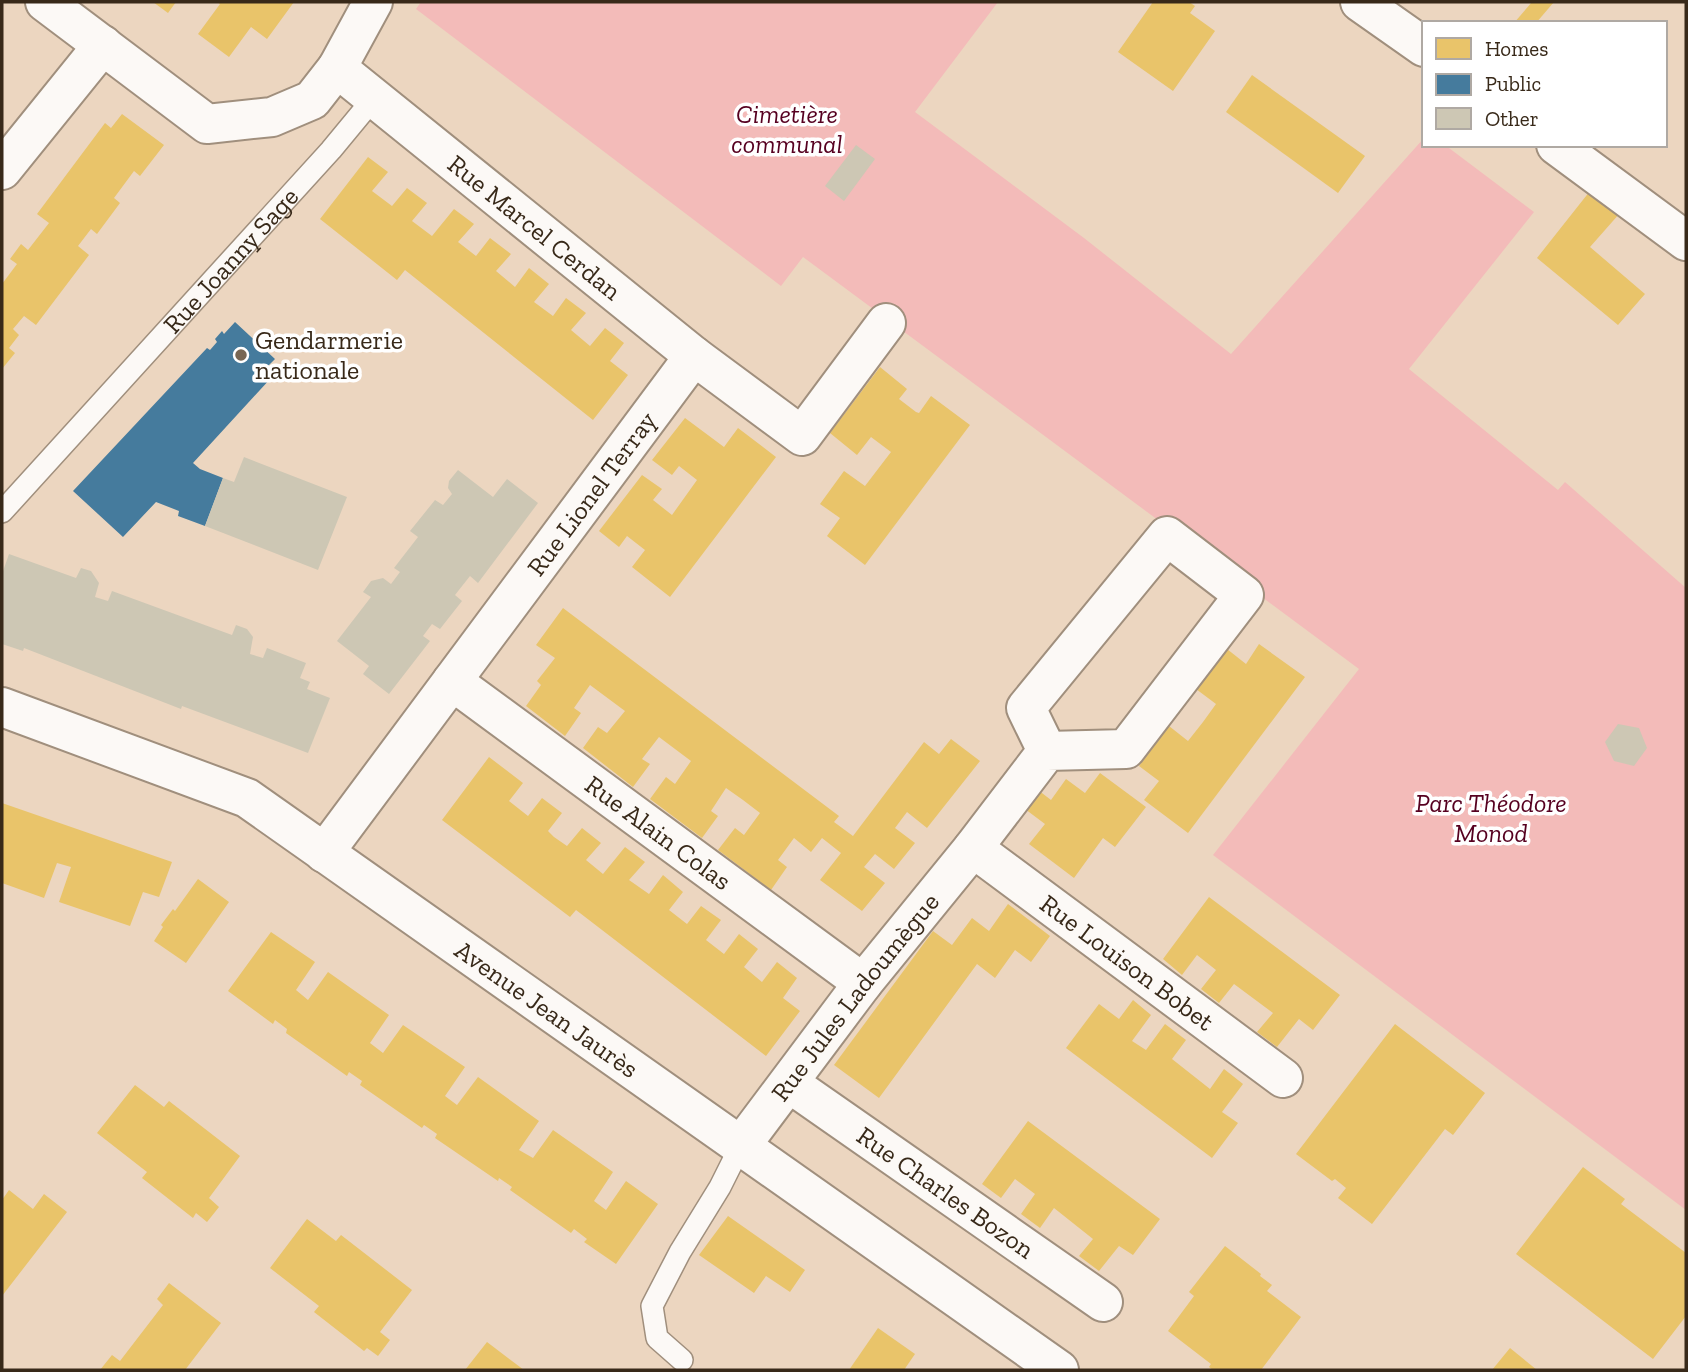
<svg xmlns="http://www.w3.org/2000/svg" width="1688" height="1372" font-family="'Zilla Slab',serif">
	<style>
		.green { fill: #f3bbb9 }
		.homes { fill: #e9c46a }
		.public { fill: #457b9d }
		.building { fill: #cdc7b4 }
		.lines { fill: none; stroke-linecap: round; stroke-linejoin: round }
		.lane-casing { stroke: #a08f7d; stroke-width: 24 }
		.street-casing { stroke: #a08f7d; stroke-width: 42 }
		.lane { stroke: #fcf9f6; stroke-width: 21 }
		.street { stroke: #fcf9f6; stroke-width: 38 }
		.poi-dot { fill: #776653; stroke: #fff; stroke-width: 2.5 }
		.labels { text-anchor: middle; stroke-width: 7; stroke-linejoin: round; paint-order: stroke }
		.park-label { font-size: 26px; font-style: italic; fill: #560020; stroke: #fff }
		.street-label { font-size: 26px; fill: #382919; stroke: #fff }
		.poi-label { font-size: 26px; fill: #382919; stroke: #fff; text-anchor: start }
	</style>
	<rect width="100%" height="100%" fill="#ecd6c0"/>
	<path class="green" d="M421 2H998L915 112 1084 238 1231 354 1424 138V145H1445L1534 212 1409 369 1558 490 1565 482 1686 588V1210L1213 855 1359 669 803 257 781 286 416 9Z"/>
	<g class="homes">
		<path d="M153 2H176L168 13Z"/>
		<path d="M217 2H294L267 39 251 27 229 57 198 34 220 4Z"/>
		<path d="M1153 2H1189L1195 6 1190 13 1215 31 1173 91 1118 52Z"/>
		<path d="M1532 2H1554L1536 23H1514Z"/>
		<path d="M1252 75 1365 156 1338 193 1226 112Z"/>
		<path d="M122 114 164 145 140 176 134 171 114 198 120 203 97 234 91 229 78 246 89 255 36 325 24 316 13 329 19 335 9 348 15 353 2 369V284L17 264 10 259 21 244 28 250 49 223 37 214 105 123 111 128Z"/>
		<path d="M368 157 388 172 372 191 392 206 407 188 427 203 412 221 432 236 454 209 474 224 458 242 476 256 490 238 511 254 496 271 515 287 529 268 549 284 534 302 553 316 566 298 586 313 571 330 590 346 605 328 624 343 610 361 628 375 593 420 405 270 397 280 320 219Z"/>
		<path d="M1590 191 1620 213 1590 247 1645 294 1618 325 1537 258Z"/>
		<path d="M880 367 907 389 899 399 916 412 919 413 931 396 970 425 865 565 827 536 840 518 820 504 844 471 865 486 891 452 871 437 857 455 830 433Z"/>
		<path d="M685 418 724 447 738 428 776 457 670 597 632 567 645 550 627 536 619 547 599 531 642 475 662 489 653 500 672 515 697 480 679 466 672 475 652 460Z"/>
		<path d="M563 608 839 816 834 822 853 836 924 742 939 754 951 739 980 761 927 828 907 812 895 828 915 843 894 869 875 854 864 867 885 883 862 911 820 880 841 853 822 838 811 852 794 838 778 860 787 867 771 890 718 850 735 828 744 835 760 813 743 800 726 788 711 811 718 816 702 838 650 799 666 777 675 784 691 761 659 737 642 759 650 764 633 787 583 748 598 727 607 733 625 711 590 685 574 708 581 713 565 736 526 706 541 685 537 681 555 658 536 645Z"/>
		<path d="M1259 644 1305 677 1188 833 1144 800 1159 781 1139 766 1169 726 1188 741 1203 722 1216 704 1196 689 1227 649 1246 664Z"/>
		<path d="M489 757 523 783 509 801 528 816 542 798 562 813 548 831 554 837 567 846 582 828 601 843 586 860 603 874 625 847 645 862 629 880 649 894 663 875 683 892 669 910 687 924 701 906 721 920 706 940 724 954 739 934 758 949 744 967 762 982 777 962 797 978 783 998 800 1011 766 1056 576 910 570 917 442 820Z"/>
		<path d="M1100 773 1146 807 1115 847 1103 838 1074 878 1029 844 1045 824 1025 809 1038 790 1051 800 1066 779 1085 793Z"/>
		<path d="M2 803 172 862 159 897 143 892 130 926 59 902 71 867 57 863 44 898 2 883Z"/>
		<path d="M198 879 229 902 186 963 154 941 163 927 161 925 173 909 175 911Z"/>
		<path d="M1209 897 1340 995 1313 1030 1299 1019 1277 1047 1257 1032 1273 1013 1234 984 1219 1003 1201 989 1216 970 1197 955 1182 975 1163 959Z"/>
		<path d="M1008 904 1050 936 1031 962 1015 950 995 978 977 964 879 1098 834 1065 933 931 952 945 972 918 989 931Z"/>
		<path d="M271 932 315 962 296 990 308 1000 328 972 389 1015 370 1043 383 1053 403 1025 465 1067 445 1096 457 1105 478 1077 539 1121 519 1150 533 1158 553 1130 613 1172 594 1201 606 1210 626 1181 658 1204 616 1264 584 1242 587 1239 574 1229 571 1233 510 1190 512 1187 499 1178 498 1181 435 1138 437 1134 424 1125 422 1128 360 1085 362 1081 349 1072 347 1076 286 1033 287 1029 275 1020 273 1024 228 991Z"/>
		<path d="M1133 1000 1151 1015 1132 1041 1146 1050 1165 1024 1186 1040 1172 1059 1210 1089 1224 1069 1243 1084 1222 1112 1238 1123 1212 1158 1066 1048 1099 1004 1119 1019Z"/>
		<path d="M1395 1024 1485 1093 1453 1135 1445 1129 1372 1224 1338 1198 1346 1188 1335 1179 1332 1181 1296 1154Z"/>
		<path d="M135 1085 164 1107 169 1101 240 1156 209 1198 219 1207 207 1222 196 1213 193 1218 142 1178 147 1172 97 1133Z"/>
		<path d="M1028 1121 1160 1219 1133 1255 1119 1246 1099 1271 1079 1256 1093 1239 1054 1208 1040 1228 1021 1214 1035 1194 1015 1179 1001 1198 982 1184Z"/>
		<path d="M1583 1167 1625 1199 1621 1204 1686 1253V1316L1653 1359 1516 1254Z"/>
		<path d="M9 1190 33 1209 44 1194 67 1212 2 1296V1200Z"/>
		<path d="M728 1216 805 1270 790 1292 766 1276 754 1293 699 1255Z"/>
		<path d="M307 1219 336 1241 341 1235 412 1290 380 1332 390 1340 378 1356 367 1348 364 1351 314 1312 319 1306 270 1268Z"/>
		<path d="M1225 1246 1261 1274 1260 1276 1272 1285 1267 1291 1301 1317 1261 1370H1213L1209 1367 1211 1364 1168 1331 1194 1296 1189 1292Z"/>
		<path d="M169 1283 221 1323 185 1370H100L112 1355 120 1361 163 1305 157 1299Z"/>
		<path d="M878 1328 915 1354 904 1370H849Z"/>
		<path d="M487 1342 524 1370H465Z"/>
		<path d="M1510 1348 1537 1370H1492Z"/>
	</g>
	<path class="public" d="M235 322 275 359 263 371 271 378 193 463 200 469 223 478 205 526 178 516 179 511 156 502 123 537 73 491 207 348 210 350 217 342 215 339 222 331 224 334Z"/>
	<g class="building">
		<path d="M856 145 875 159 844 201 825 186Z"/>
		<path d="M244 457 347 497 318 570 205 526 223 478 234 482Z"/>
		<path d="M458 470 493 497 507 479 538 503 478 583 470 576 455 595 462 601 440 629 432 624 423 636 430 641 389 694 363 674 369 666 337 641 371 597 363 592 371 581 383 578 391 584 400 572 394 568 418 537 410 531 435 500 443 505 452 494 448 488 449 481Z"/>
		<path d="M9 554 76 578 81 568 91 571 99 583 95 597 108 601 112 591 232 635 236 625 247 629 253 637 250 654 263 658 267 648 306 663 300 678 310 682 307 689 330 698 308 753 182 706 181 709 24 648 23 651 2 644V574Z"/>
		<path d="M1618 724 1639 728 1647 748 1634 766 1614 761 1605 742Z"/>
	</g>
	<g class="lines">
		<g class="lane-casing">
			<g id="lane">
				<path id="s1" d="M2 512 331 150 374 98"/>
				<path d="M682 1360 657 1338 652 1306 680 1252 720 1187 740 1147"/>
			</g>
		</g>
		<g class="street-casing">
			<g id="street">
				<path d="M45 2 207 124 272 117 312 100 337 68"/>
				<path id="s2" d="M373 2 337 68 694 356"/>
				<path d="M1360 2 1424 47"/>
				<path d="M1556 145 1686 241"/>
				<path d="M2 170 103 45"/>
				<path id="s3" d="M452 681 863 983"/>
				<path id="s4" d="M2 707 247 798 1059 1370"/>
				<path id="s5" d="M973 848 1283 1078"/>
				<path id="s6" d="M324 853 694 356 802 436 886 323"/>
				<path id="s7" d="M789 1083 1103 1302"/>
				<path id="s8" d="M740 1147 863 983 973 848 1047 751 1126 749 1244 595 1167 536 1026 708 1047 751"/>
			</g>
		</g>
		<use href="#lane" class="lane"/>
		<use href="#street" class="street"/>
	</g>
	<circle class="poi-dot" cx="241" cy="355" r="7"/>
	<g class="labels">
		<g class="park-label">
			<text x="787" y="123">Cimetière<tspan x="787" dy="30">communal</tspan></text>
			<text x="1491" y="812">Parc Théodore<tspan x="1491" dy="30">Monod</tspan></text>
		</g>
		<g class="street-label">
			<text dy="9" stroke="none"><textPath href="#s2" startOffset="329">Rue Marcel Cerdan</textPath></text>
			<text dy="9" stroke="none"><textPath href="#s1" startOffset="340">Rue Joanny Sage</textPath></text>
			<text dy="9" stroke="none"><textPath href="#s6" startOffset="448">Rue Lionel Terray</textPath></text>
			<text dy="9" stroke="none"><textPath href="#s3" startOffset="256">Rue Alain Colas</textPath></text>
			<text dy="9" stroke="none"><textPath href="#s5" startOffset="192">Rue Louison Bobet</textPath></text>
			<text dy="9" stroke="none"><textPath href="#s8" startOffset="189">Rue Jules Ladoumègue</textPath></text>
			<text dy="9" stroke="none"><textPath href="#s4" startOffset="628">Avenue Jean Jaurès</textPath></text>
			<text dy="9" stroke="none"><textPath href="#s7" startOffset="191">Rue Charles Bozon</textPath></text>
		</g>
		<g class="poi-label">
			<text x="255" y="349">Gendarmerie<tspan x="255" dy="30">nationale</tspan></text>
		</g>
	</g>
	<rect width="1688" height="1372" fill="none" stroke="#382919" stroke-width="7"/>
	<rect x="1422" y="21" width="245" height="126" fill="#ffffff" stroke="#afa9a3" stroke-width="2"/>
	<rect x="1436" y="38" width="35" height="21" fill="#e9c46a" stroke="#afa9a3" stroke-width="2"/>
	<text x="1485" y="56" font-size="21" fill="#382919">Homes</text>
	<rect x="1436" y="74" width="35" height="21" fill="#457b9d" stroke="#afa9a3" stroke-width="2"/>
	<text x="1485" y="91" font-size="21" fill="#382919">Public</text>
	<rect x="1436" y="108" width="35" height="21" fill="#cdc7b4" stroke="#afa9a3" stroke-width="2"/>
	<text x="1485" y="126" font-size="21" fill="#382919">Other</text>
</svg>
